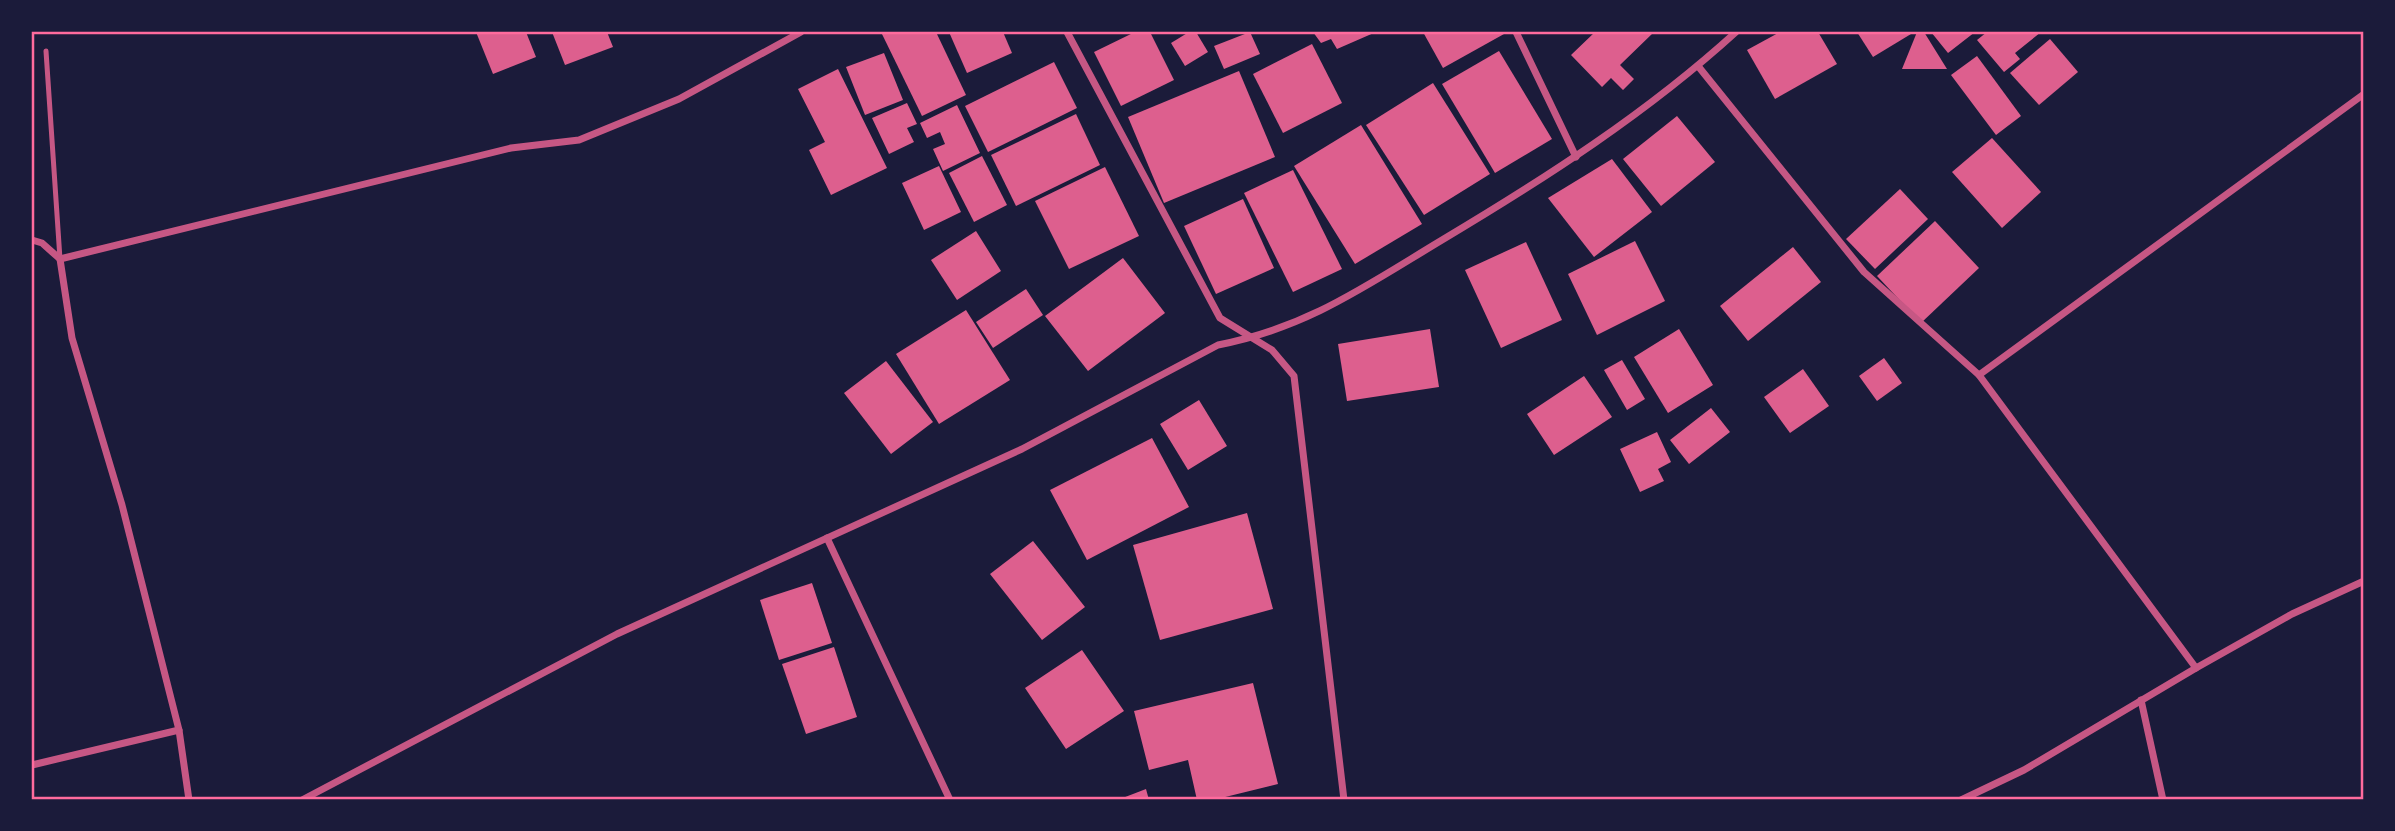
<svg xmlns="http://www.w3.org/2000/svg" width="2395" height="831" font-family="Lato,sans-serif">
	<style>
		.building { fill: #dd5f8e }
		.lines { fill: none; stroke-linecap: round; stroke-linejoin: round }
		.service { stroke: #c65784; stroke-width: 5 }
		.minor { stroke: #c65784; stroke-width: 7 }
		.neatline { fill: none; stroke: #ff6b9d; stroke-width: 2.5 }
	</style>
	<rect width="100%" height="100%" fill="#1b1b3a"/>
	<g class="building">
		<path d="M476 32H526L536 57 493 74Z"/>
		<path d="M552 32H607L613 47 565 65Z"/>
		<path d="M881 32H936L966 95 922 116Z"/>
		<path d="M949 32H1003L1012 53 967 73Z"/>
		<path d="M1135 32H1150L1174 80 1121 106 1094 52Z"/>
		<path d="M1189 32H1196L1208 52 1185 66 1171 43Z"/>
		<path d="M1250 32 1260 54 1224 69 1214 46Z"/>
		<path d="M1313 32H1376L1337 49 1331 39 1321 43Z"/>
		<path d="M1423 32H1503L1504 34 1443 68Z"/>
		<path d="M1595 32H1654L1620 65 1634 79 1623 90 1611 78 1602 87 1571 55Z"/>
		<path d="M1780 32H1818L1837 64 1775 99 1747 50Z"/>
		<path d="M1857 32H1909L1911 34 1873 57Z"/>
		<path d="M1917 32H1924L1947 69H1902Z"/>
		<path d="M1931 32H1975L1948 53Z"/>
		<path d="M1987 32H2041L2015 53 2020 59 2004 72 1977 40Z"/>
		<path d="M2050 39 2078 72 2039 105 2010 73Z"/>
		<path d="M1312 44 1342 103 1283 133 1253 74Z"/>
		<path d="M1499 51 1552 139 1495 173 1442 84Z"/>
		<path d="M884 53 903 100 865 115 846 67Z"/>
		<path d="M1977 56 2021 116 1996 135 1951 75Z"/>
		<path d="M1054 62 1077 108 988 152 965 106Z"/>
		<path d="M838 69 887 168 831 195 809 150 825 142 798 89Z"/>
		<path d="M1239 71 1275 157 1164 203 1128 117Z"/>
		<path d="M1433 83 1490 174 1424 215 1366 125Z"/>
		<path d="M907 103 917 124 907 128 914 142 889 154 872 118Z"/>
		<path d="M957 105 980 153 943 171 933 149 945 144 940 132 927 138 920 123Z"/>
		<path d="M1076 114 1100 165 1016 206 991 155Z"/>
		<path d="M1677 116 1715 162 1661 206 1623 159Z"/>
		<path d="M1361 125 1422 224 1355 264 1294 166Z"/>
		<path d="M1992 138 2041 192 2002 228 1952 172Z"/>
		<path d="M982 156 1007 205 974 222 949 173Z"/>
		<path d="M1612 159 1652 212 1594 257 1548 198Z"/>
		<path d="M939 166 961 212 924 230 902 183Z"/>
		<path d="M1105 167 1139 236 1069 269 1035 201Z"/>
		<path d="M1293 170 1342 269 1293 292 1244 193Z"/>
		<path d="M1900 189 1928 219 1875 269 1846 239Z"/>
		<path d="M1243 199 1274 268 1216 294 1184 226Z"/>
		<path d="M1935 221 1979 268 1921 323 1877 276Z"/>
		<path d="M976 231 1001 271 957 300 931 260Z"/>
		<path d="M1635 241 1665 301 1597 335 1568 274Z"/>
		<path d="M1526 242 1562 320 1501 348 1465 270Z"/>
		<path d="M1793 247 1821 282 1748 341 1720 306Z"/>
		<path d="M1123 258 1165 313 1088 371 1045 316Z"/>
		<path d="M1026 289 1043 315 993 348 976 322Z"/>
		<path d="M966 310 1010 380 939 424 896 354Z"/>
		<path d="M1430 329 1439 387 1347 401 1338 344Z"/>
		<path d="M1679 329 1713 385 1668 413 1634 357Z"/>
		<path d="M1884 358 1902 383 1877 401 1859 376Z"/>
		<path d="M1622 360 1645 399 1627 410 1604 370Z"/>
		<path d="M886 361 933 422 891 454 844 393Z"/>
		<path d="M1803 369 1829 406 1790 433 1764 397Z"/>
		<path d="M1584 376 1612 417 1554 455 1527 414Z"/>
		<path d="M1199 400 1227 446 1188 470 1160 424Z"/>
		<path d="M1711 408 1730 432 1689 464 1670 440Z"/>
		<path d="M1657 432 1671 462 1658 469 1664 481 1640 492 1620 449Z"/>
		<path d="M1152 438 1189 507 1087 560 1050 490Z"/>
		<path d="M1247 513 1273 609 1160 640 1133 545Z"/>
		<path d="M1033 541 1085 607 1042 640 990 574Z"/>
		<path d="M812 583 832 643 779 660 760 600Z"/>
		<path d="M834 647 857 717 806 734 782 664Z"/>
		<path d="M1082 650 1124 711 1066 749 1025 688Z"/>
		<path d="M1253 683 1278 784 1213 800H1197L1188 760 1149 770 1134 711Z"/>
		<path d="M1146 789 1149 800H1120V799Z"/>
	</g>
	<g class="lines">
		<path class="service" d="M46 51 60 259"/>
		<g class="minor">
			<path d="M1067 32 1220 318 1272 350 1294 376 1344 800"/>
			<path d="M1516 32 1576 157"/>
			<path d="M1698 66 1864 272 1979 375 2196 668"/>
			<path d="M32 240 42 243 60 259 511 148 579 140 679 99 801 32"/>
			<path d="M60 259 72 338 122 505 179 730 189 800"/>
			<path d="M1979 375 2364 94"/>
			<path d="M827 538 950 800"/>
			<path d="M2141 700 2163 800"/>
			<path d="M32 765 179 730"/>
			<path d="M302 800 617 634 1022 449 1218 345C1307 328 1367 285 1442 240 1546 178 1647 113 1736 32"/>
			<path d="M1961 800 2024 770 2196 668 2292 614 2364 581"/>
		</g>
	</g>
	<rect width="2395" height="831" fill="none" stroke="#1b1b3a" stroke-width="66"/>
	<rect x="33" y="33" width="2329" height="765" class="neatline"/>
</svg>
